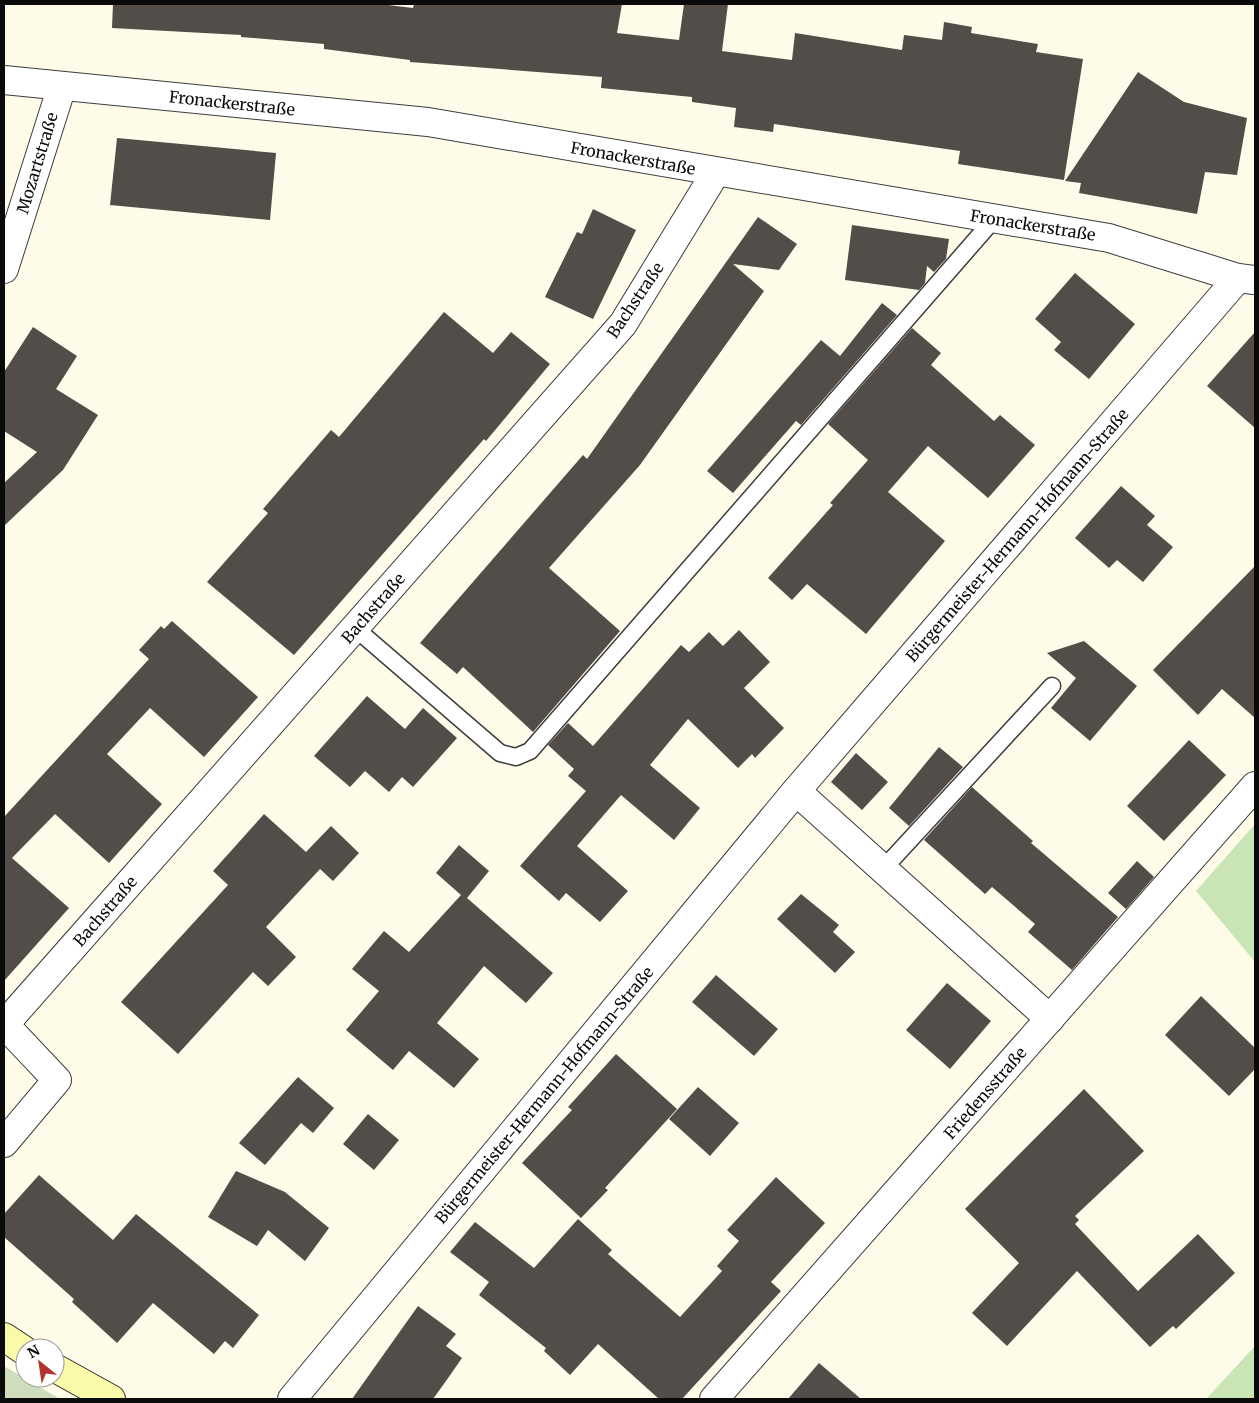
<svg xmlns="http://www.w3.org/2000/svg" width="1259" height="1403" font-family="Merriweather,serif">
	<style>
		.green { fill: #c9e5b6 }
		.cemetery { fill: #cfddbd }
		.building { fill: #524d48 }
		.lines { fill: none; stroke-linecap: round; stroke-linejoin: round }
		.lane-casing { stroke: #3d3d3d; stroke-width: 19 }
		.street-casing { stroke: #3d3d3d; stroke-width: 30 }
		.secondary-casing { stroke: #2c2c2c; stroke-width: 30 }
		.lane { stroke: #fff; stroke-width: 16 }
		.street { stroke: #fff; stroke-width: 28 }
		.secondary { stroke: #fafaa8; stroke-width: 28 }
		.labels { text-anchor: middle; stroke-width: 5; stroke-linejoin: round; paint-order: stroke }
		.street-label { font-size: 16px; fill: #0a0a0a; stroke: #fff }
	</style>
	<rect width="100%" height="100%" fill="#fefce9"/>
	<g class="green">
		<path d="M1255 824V962L1196 891Z"/>
		<path d="M1255 1346V1399H1206Z"/>
	</g>
	<path class="cemetery" d="M4 1366 60 1399H4Z"/>
	<g class="building">
		<path d="M113 4H380L413 8 414 4H622L617 33 679 40 684 4H728L722 51 792 60 795 33 902 50 904 35 942 40 944 22 972 27 971 33 1038 44 1036 52 1083 59 1064 180 958 164 960 151 774 124 773 132 734 127 736 108 692 102V97L601 88 602 77 410 62V60L324 49V44L241 37V35L112 28Z"/>
		<path d="M1138 72 1184 102 1247 118 1237 175 1205 172 1197 214 1079 193 1081 183 1065 181Z"/>
		<path d="M117 138 276 153 270 220 110 205Z"/>
		<path d="M593 209 636 230 593 319 545 297 577 232 582 234Z"/>
		<path d="M758 217 797 244 779 270 733 264 764 291 640 465 549 568 620 631 533 732 463 667 457 674 420 643 583 455 587 459Z"/>
		<path d="M852 225 949 239 946 259 934 272 927 266 925 283 919 290 845 280Z"/>
		<path d="M1075 273 1135 324 1089 379 1054 350 1061 342 1035 319Z"/>
		<path d="M882 303 897 315 801 425 796 421 733 493 707 471 821 340 840 356Z"/>
		<path d="M444 312 493 353 511 332 550 364 486 441 484 439 294 655 207 582 268 513 263 509 331 430 339 437Z"/>
		<path d="M33 327 77 356 56 389 98 415 63 470 4 526V483L37 452 4 431V372Z"/>
		<path d="M912 328 941 353 931 365 994 421 1000 415 1035 445 988 498 928 446 888 492 945 541 866 634 807 584 792 600 768 578 833 505 830 503 868 460 828 424Z"/>
		<path d="M1255 332V428L1207 386Z"/>
		<path d="M1121 486 1155 516 1147 525 1173 547 1143 582 1117 560 1109 568 1075 538Z"/>
		<path d="M1255 566V718L1222 689 1198 715 1153 670Z"/>
		<path d="M172 621 258 697 204 757 150 708 107 754 162 804 109 863 55 814 12 858 69 908 4 981V817L149 659 139 650 161 626 164 629Z"/>
		<path d="M739 630 770 662 744 688 784 728 755 758 752 754 738 768 688 719 650 765 700 808 674 840 621 795 577 846 628 891 600 922 566 893 559 901 520 866 586 791 568 776 574 769 548 745 568 723 593 746 681 645 689 652 709 632 723 646Z"/>
		<path d="M1084 641 1137 686 1090 741 1051 708 1076 678 1047 653Z"/>
		<path d="M367 696 405 729 423 708 457 738 413 787 402 777 389 792 365 771 350 787 314 756Z"/>
		<path d="M1189 740 1226 775 1164 841 1127 806Z"/>
		<path d="M939 747 963 767 909 826 889 808Z"/>
		<path d="M856 753 888 782 862 810 831 782Z"/>
		<path d="M972 787 1033 841 1031 843 1118 917 1072 970 1028 932 1035 924 992 887 985 894 924 840Z"/>
		<path d="M264 814 306 852 331 826 359 853 333 881 320 869 266 927 296 957 268 986 253 972 178 1054 121 1002 228 885 213 871Z"/>
		<path d="M459 845 489 871 467 898 553 973 526 1003 484 966 437 1023 479 1059 454 1088 409 1051 393 1070 346 1030 379 991 352 969 384 931 409 952 461 895 436 873Z"/>
		<path d="M1137 861 1154 877 1126 909 1108 893Z"/>
		<path d="M801 894 839 925 833 932 855 952 835 973 777 919Z"/>
		<path d="M716 975 778 1029 754 1056 692 1002Z"/>
		<path d="M947 983 991 1021 950 1069 906 1030Z"/>
		<path d="M1201 996 1255 1048V1069L1229 1096 1165 1035Z"/>
		<path d="M616 1054 677 1109 605 1188 608 1190 581 1218 522 1163 572 1110 568 1107Z"/>
		<path d="M298 1077 334 1108 313 1133 301 1123 265 1165 239 1143Z"/>
		<path d="M698 1087 739 1123 710 1156 669 1119Z"/>
		<path d="M1084 1089 1144 1151 1075 1216 1079 1220 1075 1224 1138 1291 1198 1234 1235 1273 1176 1329 1173 1326 1150 1347 1077 1271 1007 1346 972 1313 1019 1263 965 1209Z"/>
		<path d="M368 1114 399 1140 374 1170 343 1144Z"/>
		<path d="M236 1171 285 1192 329 1228 305 1261 268 1230 257 1246 208 1217Z"/>
		<path d="M39 1175 113 1240 136 1214 259 1315 233 1348 225 1341 214 1354 153 1303 117 1343 72 1302 74 1299 4 1237V1214Z"/>
		<path d="M776 1177 825 1223 771 1282 781 1291 682 1399H659L598 1344 570 1375 544 1351 546 1348 479 1295 489 1282 450 1252 475 1222 534 1268 578 1219 612 1250 608 1254 680 1317 722 1271 717 1266 739 1241 727 1230Z"/>
		<path d="M418 1306 456 1334 446 1346 462 1358 446 1381 433 1399H352Z"/>
		<path d="M819 1363 861 1399H788Z"/>
	</g>
	<g class="lines">
		<g class="lane-casing">
			<g id="lane">
				<path d="M355 628 500 753 516 757 530 751 994 219"/>
				<path d="M883 869 1052 686"/>
			</g>
		</g>
		<g class="street-casing">
			<g id="street">
				<path d="M4 80 428 122 1109 238 1238 278 1254 280"/>
				<path d="M4 269 62 86"/>
				<path d="M796 791 1050 1019"/>
				<path d="M4 1024 57 1080 4 1143"/>
				<path d="M4 1025 623 324 716 172"/>
				<path d="M292 1399 796 791 1238 278"/>
				<path d="M714 1399 1255 786"/>
			</g>
		</g>
		<g class="secondary-casing">
			<g id="secondary">
				<path d="M4 1337 25 1351"/>
				<path d="M55 1368 111 1399"/>
			</g>
		</g>
		<use href="#lane" class="lane"/>
		<use href="#street" class="street"/>
		<use href="#secondary" class="secondary"/>
	</g>
	<g class="labels">
		<g class="street-label">
			<text transform="translate(232 103) rotate(6)" y="6">Fronackerstraße</text>
			<text transform="translate(633 158) rotate(10)" y="6">Fronackerstraße</text>
			<text transform="translate(37 163) rotate(-73)" y="6">Mozartstraße</text>
			<text transform="translate(1033 225) rotate(9)" y="6">Fronackerstraße</text>
			<text transform="translate(635 300) rotate(-56)" y="6">Bachstraße</text>
			<text transform="translate(1017 535) rotate(-49)" y="6">Bürgermeister-Hermann-Hofmann-Straße</text>
			<text transform="translate(373 608) rotate(-49)" y="6">Bachstraße</text>
			<text transform="translate(105 911) rotate(-49)" y="6">Bachstraße</text>
			<text transform="translate(985 1093) rotate(-49)" y="6">Friedensstraße</text>
			<text transform="translate(544 1095) rotate(-50)" y="6">Bürgermeister-Hermann-Hofmann-Straße</text>
		</g>
	</g>
	<rect width="1259" height="1403" fill="none" stroke="#0a0a0a" stroke-width="10"/>
	<g transform="translate(40 1363) rotate(330)"><circle r="24" fill="#ffffff" stroke="#9d9d9d"/>
	<path d="M0-4L9 19L0 12L-9 19Z" fill="#b1342c"/>
	<text y="-8" font-size="14" font-weight="bold" text-anchor="middle" fill="#0a0a0a">N</text>
	</g>
</svg>
